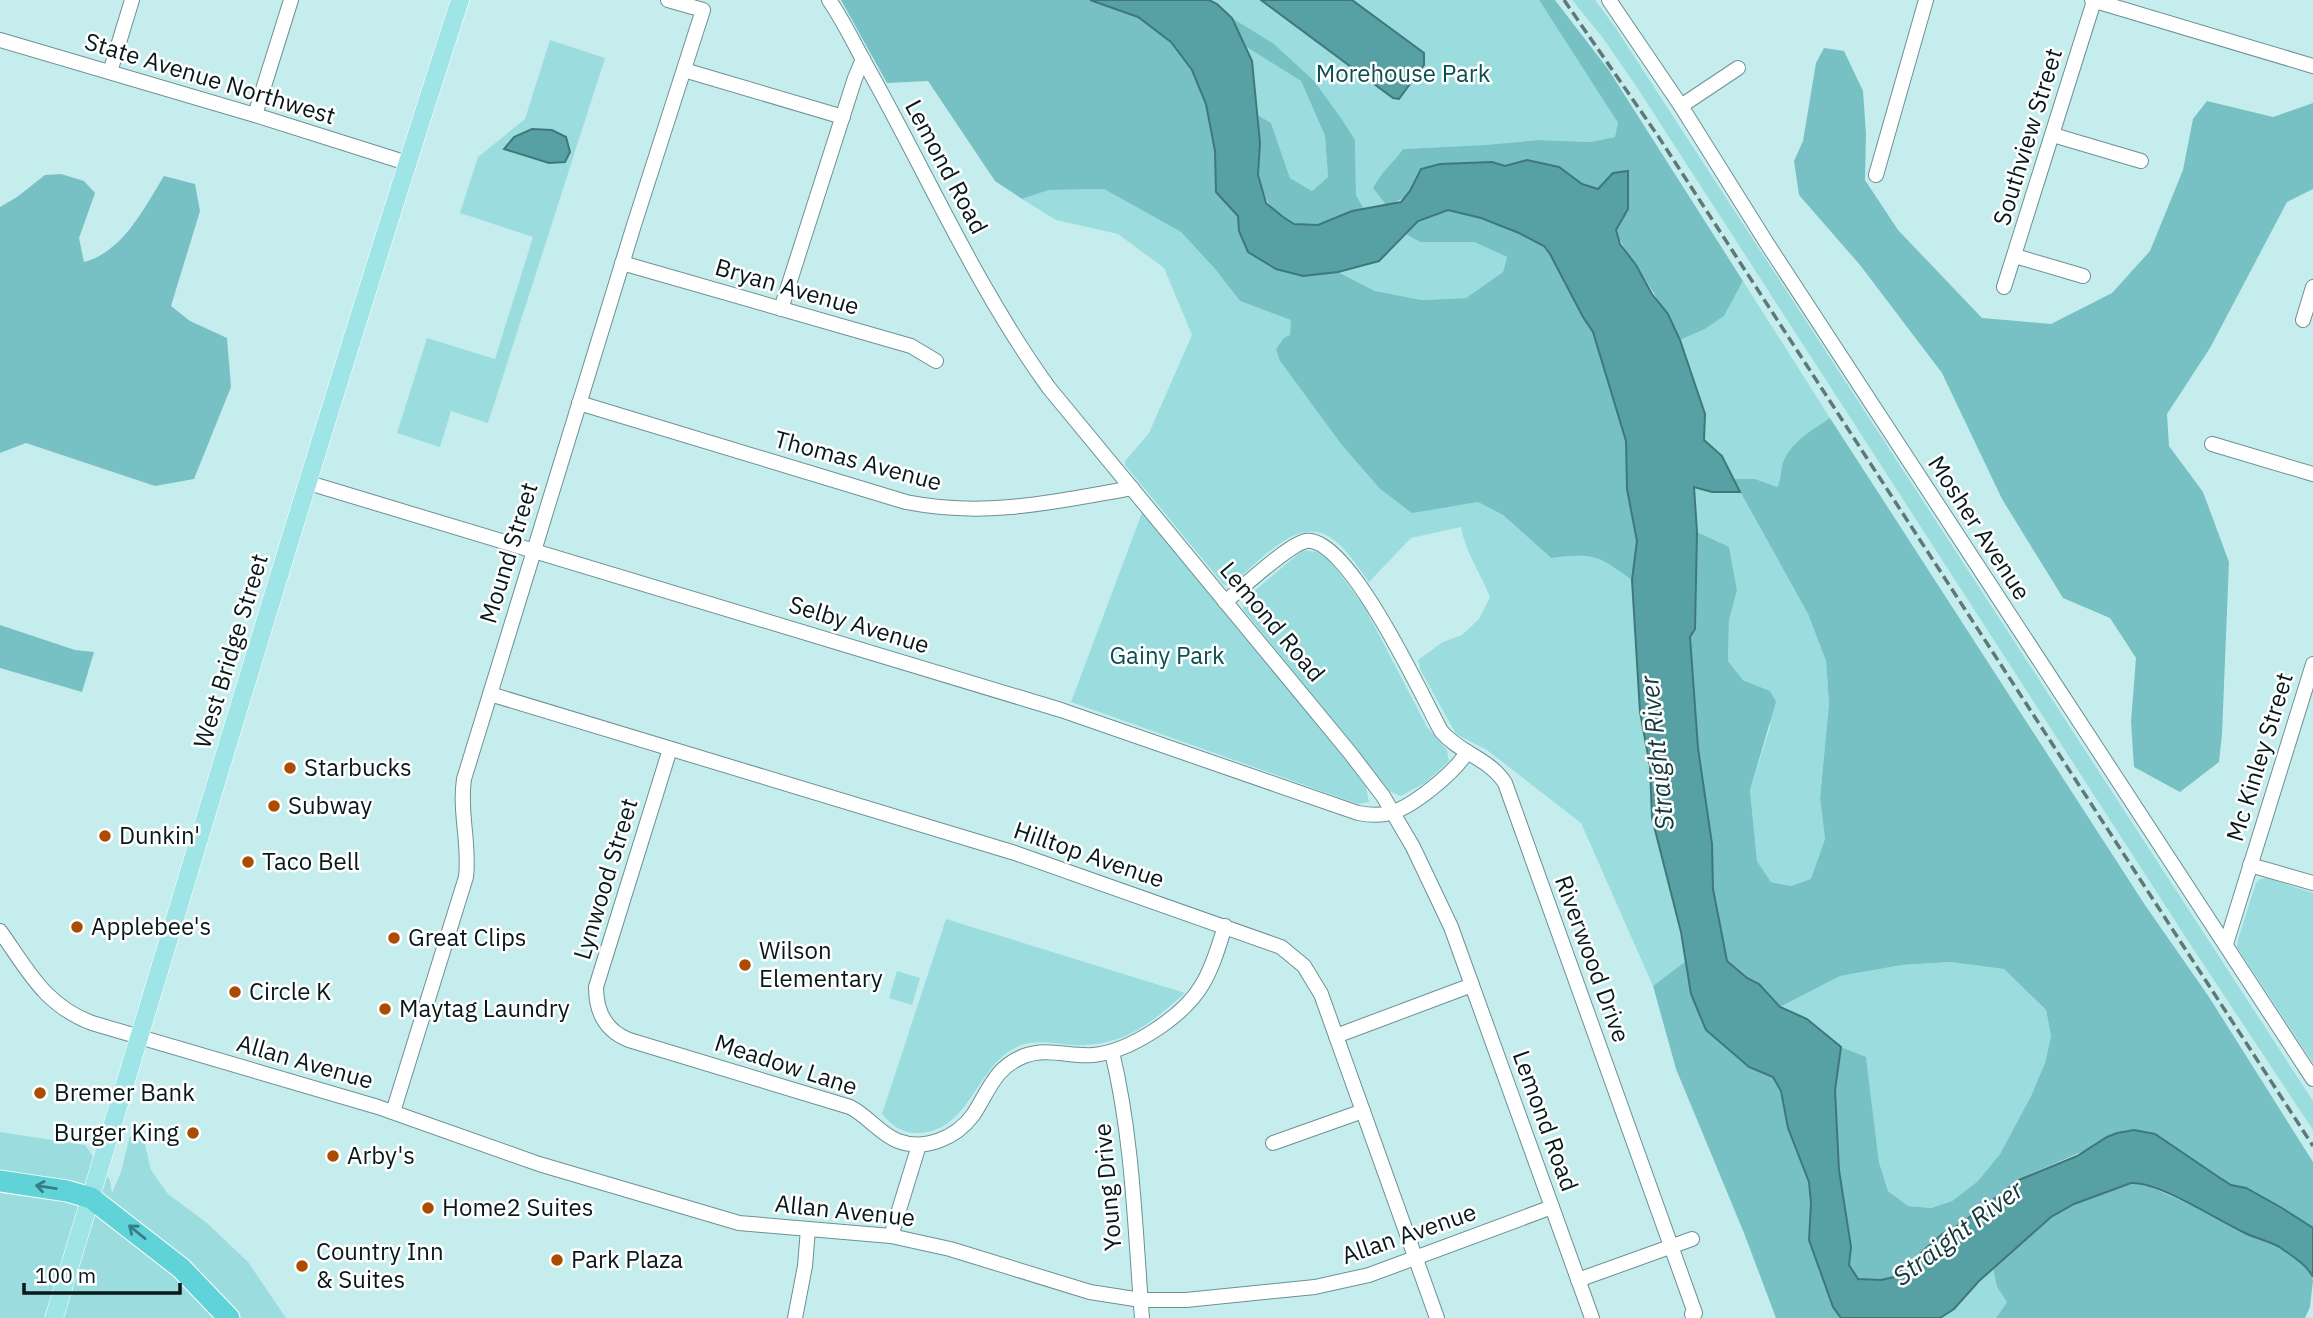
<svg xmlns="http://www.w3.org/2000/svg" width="2313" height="1318" font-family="'IBM Plex Sans',sans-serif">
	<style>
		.green { fill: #9bdddf }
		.forest { fill: #77c1c4 }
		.water { fill: #57a1a4; stroke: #40787a; stroke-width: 2 }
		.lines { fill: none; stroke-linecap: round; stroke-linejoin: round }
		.minor-casing { stroke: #6c9193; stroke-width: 16 }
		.major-casing { stroke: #fff; stroke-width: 19 }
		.highway-casing { stroke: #fff; stroke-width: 23 }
		.minor { stroke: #fff; stroke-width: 14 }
		.major { stroke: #9fe5e7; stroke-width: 18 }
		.highway { stroke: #5fd3d7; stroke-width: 21 }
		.rail { stroke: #5e7879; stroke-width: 3.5; stroke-dasharray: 10 5; stroke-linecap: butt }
		.oneway { stroke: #387f82 }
		.poi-dot { fill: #ab4c00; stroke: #fff; stroke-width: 2.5 }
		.labels { text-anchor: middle; stroke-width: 5; stroke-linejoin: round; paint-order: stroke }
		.park-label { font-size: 24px; fill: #0b4f51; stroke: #fff }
		.street-label { font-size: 24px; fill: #091819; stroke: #fff }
		.poi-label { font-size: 24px; fill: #091819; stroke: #fff; text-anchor: start }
		.water-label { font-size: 26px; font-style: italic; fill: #15393b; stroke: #fff }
	</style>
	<rect width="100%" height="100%" fill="#c6edee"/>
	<g class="green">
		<path d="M1209 0H1539L1618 123 1616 137 1591 142 1539 140 1484 145 1403 149C1393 163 1380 173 1373 187L1386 205 1364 209 1356 195 1355 140 1314 82 1273 43 1232 18 1217 4Z"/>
		<path d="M1572 0H1595L1615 27 2313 1101V1130L2192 947 1638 89 1603 38Z"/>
		<path d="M550 40 605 58 488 423 451 411 440 447 397 433 427 338 495 359 533 237 460 213 478 157 525 119Z"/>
		<path d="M1245 46 1301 81 1325 136 1328 177 1312 191 1290 178 1271 123 1258 115 1252 61Z"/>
		<path d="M1104 189 1181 232 1215 269 1240 301 1292 320 1291 335 1280 361 1341 444 1380 489 1412 512 1478 502 1503 515 1551 558C1594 553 1597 555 1632 580L1640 712 1686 961 1653 986 1581 823 1487 750 1456 734 1421 671 1418 660 1443 642 1462 635 1479 619 1490 597C1480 572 1466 554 1461 527L1411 538 1369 582C1357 566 1343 542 1324 534 1293 520 1254 566 1232 585H1224L1125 465V461L1149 433 1192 335 1164 268 1118 234 1056 220 1022 199 1049 190Z"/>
		<path d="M1404 233 1420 242H1474L1507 257 1503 272 1466 298 1422 300 1375 291 1338 272 1379 261Z"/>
		<path d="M1743 281 1830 418C1812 430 1796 443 1784 461 1780 469 1782 479 1777 488L1755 479H1733L1722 456 1704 440 1705 414 1680 340 1705 329 1724 316Z"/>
		<path d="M1694 487 1712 492H1740L1808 614 1826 661 1829 704 1820 798 1825 839 1812 879 1791 886 1771 882 1757 861 1750 790 1770 727V691L1743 680 1728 661 1729 620 1737 590 1729 548 1697 532Z"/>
		<path d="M1143 510 1320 725 1366 787 1369 802 1358 804 1071 702Z"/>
		<path d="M1303 550 1317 552 1329 559 1364 606 1427 727 1447 750 1449 761 1426 782 1401 796 1389 791 1243 609 1246 598Z"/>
		<path d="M2267 878 2313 893V1063L2237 947 2238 939 2256 883 2260 879Z"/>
		<path d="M946 919 1185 993C1149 1025 1123 1047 1072 1045 1055 1044 1036 1039 1019 1046 975 1064 972 1131 918 1133 903 1134 891 1125 882 1114Z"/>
		<path d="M1950 962 2004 969 2046 1010 2051 1036 2045 1063 2031 1096 2000 1154 1978 1181 1952 1201 1931 1208 1908 1206 1888 1191 1879 1162 1866 1058 1841 1047 1807 1019 1780 1007 1840 976 1902 965Z"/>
		<path d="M897 971 920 978 912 1005 889 998Z"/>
		<path d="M0 1132 85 1145 110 1180 112 1193 121 1172 130 1136 144 1141 151 1170 168 1194 207 1223 248 1262 286 1318H0Z"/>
		<path d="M1993 1268 1997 1287 2007 1302 1996 1318H1940L1954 1309Z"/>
	</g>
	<g class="forest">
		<path d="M841 0H1090L1138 17 1171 42 1192 70 1206 104 1215 151 1216 192 1238 216 1239 231 1303 276 1338 272 1375 291 1422 300 1466 298 1503 272 1507 257 1474 242H1420L1404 233 1418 221 1436 213 1448 210 1461 211 1519 233 1544 246 1550 254 1583 317 1593 332 1626 441 1627 489 1637 541 1632 580C1597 555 1594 553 1551 558L1503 515 1478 502 1412 513 1380 489 1341 444 1280 361 1276 349 1284 338 1290 335 1291 320 1240 301 1215 269 1181 232 1104 189 1049 190 1022 199 995 181 928 81 887 83Z"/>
		<path d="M1539 0H1555L1608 69 1743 281 1724 316 1705 329 1680 340C1668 315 1653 292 1638 268 1630 255 1621 246 1616 230L1628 209 1613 173 1598 189 1582 184 1559 167 1527 160 1505 166 1492 162 1421 170C1411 189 1409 200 1386 205L1373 188C1380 173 1393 163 1403 149L1484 145 1539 140 1591 142 1615 137 1618 123Z"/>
		<path d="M1232 18 1273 43 1314 81 1341 118 1355 140 1356 195 1364 209C1346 212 1333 222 1318 225 1308 227 1294 225 1286 220 1248 196 1261 153 1258 115L1271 123 1290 178 1312 191 1328 177 1325 136 1301 81 1245 46Z"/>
		<path d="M1824 48 1844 51 1863 91 1866 134 1865 180 1898 230 1982 318 2051 324 2112 293 2150 251 2183 170 2193 119 2207 101 2273 117 2313 103V189L2287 202 2210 348 2167 414 2169 446 2203 492 2229 562 2222 734 2219 762 2180 792 2134 767 2131 722 2136 658 2110 618 2063 598 2002 499 1942 373 1860 265 1799 195 1794 161 1803 141 1816 63Z"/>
		<path d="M61 174 84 181 95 193 79 238 84 262C123 252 144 208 164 176L195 184 200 211 171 306 190 321 227 338 231 387 194 479 155 486 26 443 0 453V207L17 197 45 175Z"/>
		<path d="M1830 418 2145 905 2209 997 2313 1162V1228L2282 1208 2246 1188 2231 1185 2220 1178 2155 1134 2086 1150 2035 1172 1999 1194 1959 1225 1942 1234 1894 1277 1881 1280 1858 1279 1849 1265 1851 1247 1839 1170 1835 1090 1841 1047 1866 1057 1879 1162 1888 1191 1908 1206 1931 1208 1952 1201 1978 1181 2000 1154 2031 1096 2045 1063 2051 1036 2046 1010 2004 969 1950 962 1902 965 1840 976 1780 1007 1759 984 1747 978 1727 961 1713 889 1712 844 1698 748 1690 637 1695 629 1697 532 1729 547 1737 590 1729 620 1728 661 1743 680 1770 691 1776 702 1750 790 1757 861 1771 882 1791 886 1811 879 1825 839 1820 798 1829 704 1826 661 1808 614 1733 479H1755L1777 487C1782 479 1780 469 1784 460 1793 441 1812 430 1830 418Z"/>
		<path d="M0 625 75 650 94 652 82 692 0 668Z"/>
		<path d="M1686 961 1691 994 1706 1030 1749 1067 1774 1077 1781 1091 1788 1128 1809 1182 1811 1203 1810 1240 1833 1307 1841 1318H1776L1744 1233 1676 1069 1653 986Z"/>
		<path d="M2139 1182 2214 1215 2248 1235 2278 1246 2309 1269 2313 1280 2310 1307 2305 1318H1996L2007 1302 1997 1287 1993 1268 2051 1217 2074 1204 2131 1183Z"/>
	</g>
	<g class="water">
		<path d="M1090 0H1209L1217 4 1232 18 1252 61 1260 143 1258 175 1266 203 1283 217 1294 224 1318 225 1352 211 1401 202 1410 191 1421 169 1440 164 1492 162 1505 166 1527 160 1559 167 1582 184 1598 189 1613 173 1628 171V209L1616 230 1620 244 1636 265 1652 294 1668 314 1680 340 1705 414 1704 440 1722 456 1740 492H1712L1694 487 1697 532 1695 629 1690 637 1698 748 1712 844 1713 889 1727 961 1747 978 1759 984 1780 1007 1807 1019 1841 1047 1835 1090 1839 1170 1851 1247 1849 1265 1858 1279 1881 1280 1894 1277 1942 1234 1959 1225 2019 1180 2077 1156 2107 1137 2117 1133 2134 1130 2155 1134 2220 1178 2231 1185 2246 1188 2282 1208 2313 1228V1277C2307 1265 2292 1256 2281 1248 2270 1241 2257 1239 2245 1233 2219 1221 2158 1181 2131 1183L2074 1204 2051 1217 1979 1281 1954 1309 1940 1318H1841L1833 1307 1809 1240 1811 1203 1809 1182 1788 1128 1781 1091 1773 1077 1749 1067 1706 1030 1691 994 1681 932 1652 818 1650 766 1640 712 1632 580 1637 541 1627 489 1626 441 1593 332 1583 317 1550 254 1544 246 1519 233 1481 218 1448 210 1418 221 1379 261 1338 272 1303 276 1276 269 1248 252 1239 231 1238 216 1216 192 1215 151 1206 104 1192 70 1171 42 1138 17Z"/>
		<path d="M1261 0H1352L1424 53V65L1399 99 1393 98Z"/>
		<path d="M532 129 552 130 566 137 570 152 565 162 549 163 504 149 514 137Z"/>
	</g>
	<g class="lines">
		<g class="minor-casing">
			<g id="minor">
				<path d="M829 0C845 23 857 50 871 74 930 180 978 290 1049 388L1351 754 1383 796 1413 847 1451 927 1592 1318"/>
				<path d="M1609 0 1681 106 1768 245 2313 1079"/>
				<path d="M2092 0 2313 66"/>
				<path d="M0 40 255 115 407 163"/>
				<path d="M684 70 843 117"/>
				<path d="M110 72 132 0"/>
				<path d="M1681 106 1738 68"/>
				<path d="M255 115 291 0"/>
				<path d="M2053 135 2141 161"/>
				<path d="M1876 175 1926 0"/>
				<path d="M2015 256 2083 276"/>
				<path d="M622 263 911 346 936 361"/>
				<path d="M2004 287 2094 1"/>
				<path d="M781 309 855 78 863 59"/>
				<path d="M2303 320 2313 287"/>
				<path d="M579 403 906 502C986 518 1053 502 1132 488"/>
				<path d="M2212 444 2313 474"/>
				<path d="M309 483 1061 710 1358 813C1369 815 1379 816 1390 813 1413 807 1455 772 1467 752"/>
				<path d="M1225 602C1241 589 1289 544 1306 541 1348 535 1422 696 1441 731 1459 753 1489 758 1505 783L1695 1313 1692 1314"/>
				<path d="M490 694 1015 853 1281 947 1304 966 1321 994 1437 1318"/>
				<path d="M670 749 596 987C596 1012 606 1031 629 1040L850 1107C868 1116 880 1134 898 1141 925 1151 956 1138 973 1115 989 1091 994 1068 1024 1056 1047 1047 1070 1057 1093 1055 1129 1052 1183 1017 1202 985 1213 967 1219 945 1225 926"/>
				<path d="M2250 865 2313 883"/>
				<path d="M0 931C28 970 44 1005 92 1023L378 1107 539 1164 739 1223 891 1236 950 1249 1090 1292 1141 1300H1186L1315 1287 1369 1275 1552 1207"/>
				<path d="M2226 944 2313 664"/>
				<path d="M1336 1036 1472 985"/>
				<path d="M1112 1052C1133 1139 1135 1229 1142 1318"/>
				<path d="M393 1112 466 877C470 844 459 812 464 779L634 225 703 10 668 0"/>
				<path d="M1273 1143 1363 1111"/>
				<path d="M891 1236 919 1145"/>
				<path d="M1578 1280 1692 1239"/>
				<path d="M795 1318 805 1266 808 1229"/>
			</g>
		</g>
		<g class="major-casing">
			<path id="major" d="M54 1318C188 878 318 437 460 0"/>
		</g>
		<g class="highway-casing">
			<path id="highway" d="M0 1181 67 1191 91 1198 181 1268 229 1318"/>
		</g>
		<use href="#minor" class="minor"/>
		<use href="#major" class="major"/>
		<use href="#highway" class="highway"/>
		<path class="rail" d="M1564 0 1658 136 2313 1146"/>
	</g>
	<defs><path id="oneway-shaft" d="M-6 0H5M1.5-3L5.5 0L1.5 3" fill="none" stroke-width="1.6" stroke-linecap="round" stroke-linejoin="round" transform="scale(1.75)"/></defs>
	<g class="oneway">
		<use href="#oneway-shaft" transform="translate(46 1187) rotate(-171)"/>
		<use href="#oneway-shaft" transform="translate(137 1232) rotate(-141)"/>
	</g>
	<g class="poi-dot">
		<circle cx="290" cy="768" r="7"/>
		<circle cx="274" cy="806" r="7"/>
		<circle cx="105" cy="836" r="7"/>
		<circle cx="248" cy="862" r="7"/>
		<circle cx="77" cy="927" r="7"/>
		<circle cx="394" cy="938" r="7"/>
		<circle cx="745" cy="965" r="7"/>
		<circle cx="235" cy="992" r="7"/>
		<circle cx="385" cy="1009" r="7"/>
		<circle cx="40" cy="1093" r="7"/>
		<circle cx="193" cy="1133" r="7"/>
		<circle cx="333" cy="1156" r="7"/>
		<circle cx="428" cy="1208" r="7"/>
		<circle cx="557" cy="1260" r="7"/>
		<circle cx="302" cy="1266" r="7"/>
	</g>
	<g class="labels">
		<g class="park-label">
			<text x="1403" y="82">Morehouse Park</text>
			<text x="1167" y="664">Gainy Park</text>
		</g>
		<g class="street-label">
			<text transform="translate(210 79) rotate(17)" y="8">State Avenue Northwest</text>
			<text transform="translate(2028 137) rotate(-73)" y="8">Southview Street</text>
			<text transform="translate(946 167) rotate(62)" y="8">Lemond Road</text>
			<text transform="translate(787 287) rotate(16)" y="8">Bryan Avenue</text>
			<text transform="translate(858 461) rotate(15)" y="8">Thomas Avenue</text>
			<text transform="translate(1979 528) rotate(57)" y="8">Mosher Avenue</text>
			<text transform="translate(509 553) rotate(-73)" y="8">Mound Street</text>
			<text transform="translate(1272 622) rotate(50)" y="8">Lemond Road</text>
			<text transform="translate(859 625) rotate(17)" y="8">Selby Avenue</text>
			<text transform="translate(231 651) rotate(-73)" y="8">West Bridge Street</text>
			<text transform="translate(2260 757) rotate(-73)" y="8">Mc Kinley Street</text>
			<text transform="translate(1089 855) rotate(19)" y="8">Hilltop Avenue</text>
			<text transform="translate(606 879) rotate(-73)" y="8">Lynwood Street</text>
			<text transform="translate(1592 959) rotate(70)" y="8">Riverwood Drive</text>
			<text transform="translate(305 1062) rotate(16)" y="8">Allan Avenue</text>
			<text transform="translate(786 1065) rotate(18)" y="8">Meadow Lane</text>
			<text transform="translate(1545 1121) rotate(70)" y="8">Lemond Road</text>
			<text transform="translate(1108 1187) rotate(-95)" y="8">Young Drive</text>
			<text transform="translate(845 1211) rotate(6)" y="8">Allan Avenue</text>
			<text transform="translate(1409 1234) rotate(-19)" y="8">Allan Avenue</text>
		</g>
		<g class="poi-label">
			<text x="304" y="776">Starbucks</text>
			<text x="288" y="814">Subway</text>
			<text x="119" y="844">Dunkin'</text>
			<text x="262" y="870">Taco Bell</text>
			<text x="91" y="935">Applebee's</text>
			<text x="408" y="946">Great Clips</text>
			<text x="759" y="959">Wilson<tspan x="759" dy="28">Elementary</tspan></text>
			<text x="249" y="1000">Circle K</text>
			<text x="399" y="1017">Maytag Laundry</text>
			<text x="54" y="1101">Bremer Bank</text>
			<text x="179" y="1141" text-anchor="end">Burger King</text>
			<text x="347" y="1164">Arby's</text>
			<text x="442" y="1216">Home2 Suites</text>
			<text x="316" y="1260">Country Inn<tspan x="316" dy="28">&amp; Suites</tspan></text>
			<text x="571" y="1268">Park Plaza</text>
		</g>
		<g class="water-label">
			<text transform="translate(1657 753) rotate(-96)" y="9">Straight River</text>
			<text transform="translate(1958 1233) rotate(-37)" y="9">Straight River</text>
		</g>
	</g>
	<path d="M24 1283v10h156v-10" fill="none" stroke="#091819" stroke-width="3.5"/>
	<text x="35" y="1283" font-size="21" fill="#091819" stroke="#ffffff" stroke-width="5" paint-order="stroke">100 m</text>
</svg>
